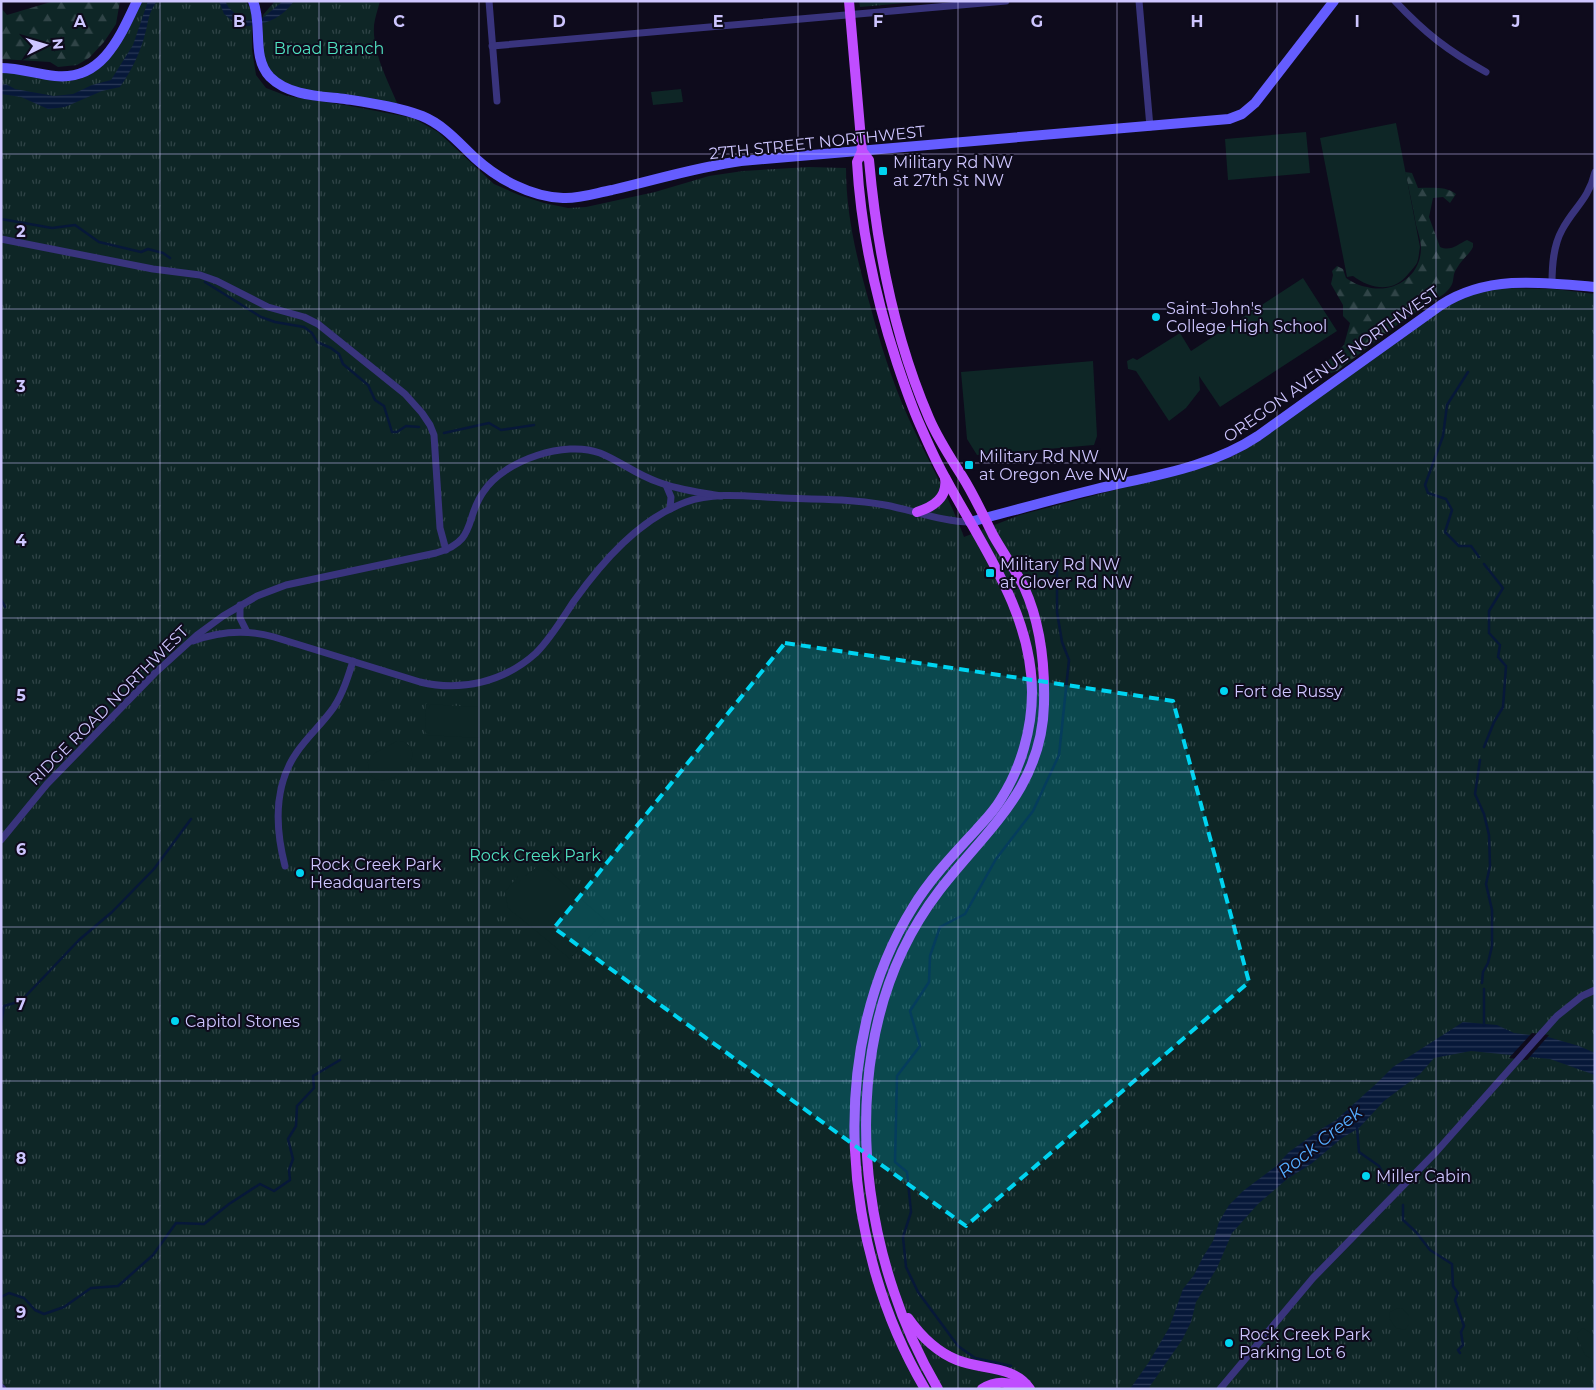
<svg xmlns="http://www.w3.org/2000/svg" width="1596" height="1390" font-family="Montserrat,sans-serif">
  <defs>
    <pattern id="forest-firs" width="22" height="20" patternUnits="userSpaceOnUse" patternTransform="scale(1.25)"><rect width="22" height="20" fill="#0e2626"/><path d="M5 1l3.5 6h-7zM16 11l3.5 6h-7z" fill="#304447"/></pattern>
    <pattern id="park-tufts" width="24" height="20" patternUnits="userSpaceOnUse" patternTransform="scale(1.25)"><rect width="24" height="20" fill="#0e2626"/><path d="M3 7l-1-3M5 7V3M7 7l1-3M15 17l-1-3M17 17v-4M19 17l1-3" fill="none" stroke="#304447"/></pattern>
    <pattern id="water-rules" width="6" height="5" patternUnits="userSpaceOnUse" patternTransform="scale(1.25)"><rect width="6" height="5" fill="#071839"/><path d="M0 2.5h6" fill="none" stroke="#2a3857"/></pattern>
  </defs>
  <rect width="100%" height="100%" fill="#0e0b1c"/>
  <g fill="url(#forest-firs)">
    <polygon points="54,1 120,1 116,24 104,42 89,58 77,65 58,67 50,62 1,59 1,8 7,15"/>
    <path d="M1405,172L1412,173L1418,188C1431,188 1446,186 1456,194L1450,203L1443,197L1433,198L1429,217L1440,247C1451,252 1458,244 1467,240L1473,243V247C1469,255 1461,260 1457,268C1450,278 1458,282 1444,294L1401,322L1337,371L1328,374L1325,370L1324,365L1344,345L1350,323L1343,316V305L1331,284L1333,275L1332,271L1337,266L1343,269L1346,278C1352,282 1359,286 1367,287C1393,294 1421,277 1421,248C1421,241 1418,232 1416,225C1413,207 1409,189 1405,172Z"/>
  </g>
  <g fill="url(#park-tufts)">
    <path d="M141,1H246L252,12V50L256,75L266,88L287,96L345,105L413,118L438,132L494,184L519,195L544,203L568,208L586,207L655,192L709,176L743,171L809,167L846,168C846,215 857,260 870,305C880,343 892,381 908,417C926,457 949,496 964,537L1020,515L1202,467L1229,458L1244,450L1452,302L1481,291L1505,288L1554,289L1595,294V1389H1V73L8,71L64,81L81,79L105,62Z"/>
    <path d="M275,1H380C378,9 375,17 374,25C372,52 388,81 398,105L293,88L275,78L262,55L263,15Z"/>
    <polygon points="859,1 927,1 860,7"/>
  </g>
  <g fill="#0e2626">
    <polygon points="681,89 683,102 653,105 651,92"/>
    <path d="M1396,123L1420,247C1419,252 1419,258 1417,263C1415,266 1412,270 1409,273C1394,293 1372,290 1353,276L1347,277L1320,138Z"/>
    <polygon points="1306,132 1310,173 1228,180 1225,139"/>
    <polygon points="1303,278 1337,331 1220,407 1199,376 1200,390 1186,408 1169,421 1136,371 1128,369 1127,361 1133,358 1137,360 1180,333 1191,351"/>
    <polygon points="1093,361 1097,436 1094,445 977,455 967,439 961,372"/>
    <polygon points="426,704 478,707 480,711 479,738 427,735 425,731"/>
    <path d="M397,741C402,741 407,742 410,747C425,768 366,802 368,761L375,753Z"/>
    <polygon points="541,864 605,920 570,959 508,908 505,892 518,876 525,876"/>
    <polygon points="1398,1308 1403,1309 1409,1316 1409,1324 1405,1330 1396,1328 1389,1318 1390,1312"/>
    <polygon points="1583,1328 1595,1336 1595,1361 1585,1355 1577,1337 1577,1333"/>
  </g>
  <g fill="url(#water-rules)">
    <path d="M148,1H157C147,15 149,22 144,38C139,55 131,71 120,87L102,91L65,107L48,109L21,97L1,94V85L6,84L15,89L54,96L73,94L92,85L111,80L133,45Z"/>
    <path d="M219,1H225L229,8L244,21L264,17L283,1H294C280,21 262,25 240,27L224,14Z"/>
    <polygon points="1463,1022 1497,1025 1514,1033 1548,1037 1579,1046 1595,1053 1595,1075 1550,1059 1471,1051 1434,1058 1420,1074 1384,1101 1359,1128 1342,1138 1311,1164 1287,1179 1258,1204 1232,1233 1217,1268 1196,1302 1191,1322 1182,1340 1148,1389 1130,1389 1149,1362 1169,1328 1183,1289 1194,1275 1203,1257 1213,1241 1219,1222 1229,1205 1243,1191 1275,1167 1289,1152 1318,1131 1336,1120 1378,1082 1393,1067"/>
  </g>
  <polygon fill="#0e0b1c" points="1532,1033 1549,1035 1527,1060 1509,1058"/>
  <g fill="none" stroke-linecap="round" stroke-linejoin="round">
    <g stroke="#071839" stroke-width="2.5">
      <polyline points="1,219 52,228 75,225 99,242 141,252 148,249 163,253 170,258"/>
      <polyline points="205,282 261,317 275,322 304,327 312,333 317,342 331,348 339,354 343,364 368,385 375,400 384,406 392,432 397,432 406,426 419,427"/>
      <polyline points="1468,372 1447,405 1443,436 1425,485 1428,493 1446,499 1452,510 1445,532 1459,546 1471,546 1479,557"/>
      <polyline points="444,433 489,423 501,430 534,425"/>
      <polyline points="1484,564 1503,588 1489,611 1489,633 1500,645 1498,657 1506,666 1503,707 1494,722 1484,747"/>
      <polyline points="1,599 5,607"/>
      <polyline points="1480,760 1475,794 1484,814 1489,835 1490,866 1486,884 1492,910 1492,946 1488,963 1483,972 1482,983"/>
      <polyline points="1484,989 1484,1025"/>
      <polyline points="1,1025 4,1006 21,1001 79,940 112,912 154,869 191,819"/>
      <polyline points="1357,1127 1359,1152 1379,1166 1389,1185"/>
      <polyline points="1403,1205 1403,1220 1416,1232 1430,1250 1452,1264 1453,1286 1458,1293 1455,1300 1464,1326 1461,1332 1463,1345 1458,1350 1460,1353"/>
      <polyline points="1,1297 9,1293 24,1298 35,1310 44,1314 64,1307 91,1288 118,1286 153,1255 176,1223 204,1224 229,1204 260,1184 274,1191 290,1180 289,1170 293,1159 288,1139 296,1126 297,1106 314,1088 313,1076 340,1060"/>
      <polyline points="1011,1366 975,1358 958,1346 918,1292 906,1267 903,1237 911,1212 907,1172 895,1162 897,1076 920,1046 910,1011 929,982 930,956 940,927 965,914 996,859 1033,811 1059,755 1069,660 1062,642 1057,612 1057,561"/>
    </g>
    <g stroke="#39347d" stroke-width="7">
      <polyline points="489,1 497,101"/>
      <polyline points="1139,1 1150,127"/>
      <path d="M1395,1C1425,33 1448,51 1486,72"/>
      <polyline points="492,46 1006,1"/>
      <polyline points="1,239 153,269 200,275 217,281 268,307 304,317 318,324 405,394 422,413 430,425 434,435 440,528 446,550"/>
      <path d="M1552,284C1552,266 1553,246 1562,230C1574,207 1588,201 1595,172"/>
      <polyline points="666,485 671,497 670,509"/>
      <polyline points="240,605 240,618 247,632"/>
      <path d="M193,641C220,631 246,629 274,637L420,682C461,692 504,682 536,653C551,638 562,619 574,601C602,562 639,519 686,502C716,491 752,497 783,498C817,499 852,499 885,505C912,510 944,522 970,522"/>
      <path d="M1,840L47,784L155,673L197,635L223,616L257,596L286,585L436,553C478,541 464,518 484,491C505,460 565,440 600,453C620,461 637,475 658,482C678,490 699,492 721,496"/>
      <path d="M285,866C275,827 273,786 297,752C308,736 323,723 334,707C343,693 348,677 353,661"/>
      <polyline points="1,1387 3,1389"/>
      <polyline points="1220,1389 1313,1278 1436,1152 1557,1016 1582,996 1595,990"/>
    </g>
    <g stroke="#655dff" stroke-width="10">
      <path d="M253,1C263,25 251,57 270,77C289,96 320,96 345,99C370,103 398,107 422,116C444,125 459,143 475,158C498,179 531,197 563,198C579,199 596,193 612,190C655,180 697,167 741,161L1229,119L1242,114L1255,103L1334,1"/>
      <path d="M1,68C19,68 37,74 55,76C102,81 120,37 137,1"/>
      <path d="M970,522C1012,511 1054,499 1096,489C1151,476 1210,468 1258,436L1441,305C1487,275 1542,282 1595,287"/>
    </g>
    <g stroke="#c04dff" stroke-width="10">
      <path d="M849,1L862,151L869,160C877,249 894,337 929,418C938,439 950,457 962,476C974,495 983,515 993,535C1003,553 1015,569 1024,587C1040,622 1045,665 1044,704C1042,789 986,830 939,891C853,1003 850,1163 894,1292C905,1326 920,1358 938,1389"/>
      <path d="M862,151L857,162C861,232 875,296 897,363C904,384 911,405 920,425C928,443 936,462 946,479C982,546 1032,613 1032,692C1032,729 1021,768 1001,799C994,811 985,820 976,830C954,854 930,879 913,907C825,1048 842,1249 925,1389"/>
      <path d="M917,512C933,507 948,498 945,478"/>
      <path d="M908,1318C920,1335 937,1352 957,1360C981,1370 1014,1365 1030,1389"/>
      <path d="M982,1389C996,1380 1009,1381 1023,1389"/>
    </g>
  </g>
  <path fill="#00d4f1" fill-opacity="0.2" stroke="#00d4f1" stroke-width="4" stroke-dasharray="10 6" stroke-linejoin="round" d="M785,643L1173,701L1249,982L966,1226L554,928Z"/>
  <path fill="none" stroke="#cec6ff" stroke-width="1" stroke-opacity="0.55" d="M160,1V1389M319,1V1389M479,1V1389M638,1V1389M798,1V1389M958,1V1389M1117,1V1389M1277,1V1389M1436,1V1389M1,154H1595M1,309H1595M1,463H1595M1,618H1595M1,772H1595M1,927H1595M1,1081H1595M1,1236H1595"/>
  <g fill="#00d4f1" stroke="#0e0b1c" stroke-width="2">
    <rect x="878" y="166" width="10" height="10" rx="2.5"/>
    <circle cx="1156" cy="317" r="5"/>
    <rect x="964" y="460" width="10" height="10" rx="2.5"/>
    <rect x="985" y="568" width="10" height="10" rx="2.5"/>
    <circle cx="1224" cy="691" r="5"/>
    <circle cx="300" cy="873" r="5"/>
    <circle cx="175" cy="1021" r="5"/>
    <circle cx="1366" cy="1176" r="5"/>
    <circle cx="1229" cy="1343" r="5"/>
  </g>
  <g text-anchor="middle" stroke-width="4" stroke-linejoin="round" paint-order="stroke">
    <g font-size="16" fill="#50e1c0" stroke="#0e0b1c">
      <text x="329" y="54">Broad Branch</text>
      <text x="535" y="861">Rock Creek Park</text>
    </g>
    <g font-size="16" fill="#cec6ff" stroke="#0e0b1c">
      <text transform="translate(817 142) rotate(-6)" y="6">27TH STREET NORTHWEST</text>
      <text transform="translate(1331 364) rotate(-35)" y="6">OREGON AVENUE NORTHWEST</text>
      <text transform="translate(108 705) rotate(-45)" y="6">RIDGE ROAD NORTHWEST</text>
    </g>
    <g font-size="16" fill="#cec6ff" stroke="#0e0b1c" text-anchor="start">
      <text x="893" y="168">Military Rd NW<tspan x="893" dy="18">at 27th St NW</tspan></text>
      <text x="1166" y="314">Saint John's<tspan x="1166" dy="18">College High School</tspan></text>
      <text x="979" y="462">Military Rd NW<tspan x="979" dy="18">at Oregon Ave NW</tspan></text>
      <text x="1000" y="570">Military Rd NW<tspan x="1000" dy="18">at Glover Rd NW</tspan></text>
      <text x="1234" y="697">Fort de Russy</text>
      <text x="310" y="870">Rock Creek Park<tspan x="310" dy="18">Headquarters</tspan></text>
      <text x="185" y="1027">Capitol Stones</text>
      <text x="1376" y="1182">Miller Cabin</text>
      <text x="1239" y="1340">Rock Creek Park<tspan x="1239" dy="18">Parking Lot 6</tspan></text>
    </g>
    <g font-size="18" font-style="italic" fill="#54acff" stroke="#0e0b1c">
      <text transform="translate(1320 1142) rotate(-39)" y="6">Rock Creek</text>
    </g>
  </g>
  <g font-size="16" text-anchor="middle" font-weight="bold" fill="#cec6ff" stroke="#0e0b1c" stroke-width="4" stroke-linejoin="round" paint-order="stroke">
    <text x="80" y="27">A</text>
    <text x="239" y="27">B</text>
    <text x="399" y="27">C</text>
    <text x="559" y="27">D</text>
    <text x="718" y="27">E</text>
    <text x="878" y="27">F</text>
    <text x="1037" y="27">G</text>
    <text x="1197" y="27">H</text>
    <text x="1357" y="27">I</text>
    <text x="1516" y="27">J</text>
    <text x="21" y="237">2</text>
    <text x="21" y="392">3</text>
    <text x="21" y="546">4</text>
    <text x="21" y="701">5</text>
    <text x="21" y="855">6</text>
    <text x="21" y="1010">7</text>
    <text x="21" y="1164">8</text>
    <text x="21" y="1318">9</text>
  </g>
  <rect width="1596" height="1390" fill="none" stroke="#cec6ff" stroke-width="5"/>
  <g transform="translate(45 45) rotate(85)" stroke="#0e0b1c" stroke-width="4" paint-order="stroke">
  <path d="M0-4L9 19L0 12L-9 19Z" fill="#cec6ff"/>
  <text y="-8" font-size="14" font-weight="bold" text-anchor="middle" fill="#cec6ff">N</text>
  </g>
</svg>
